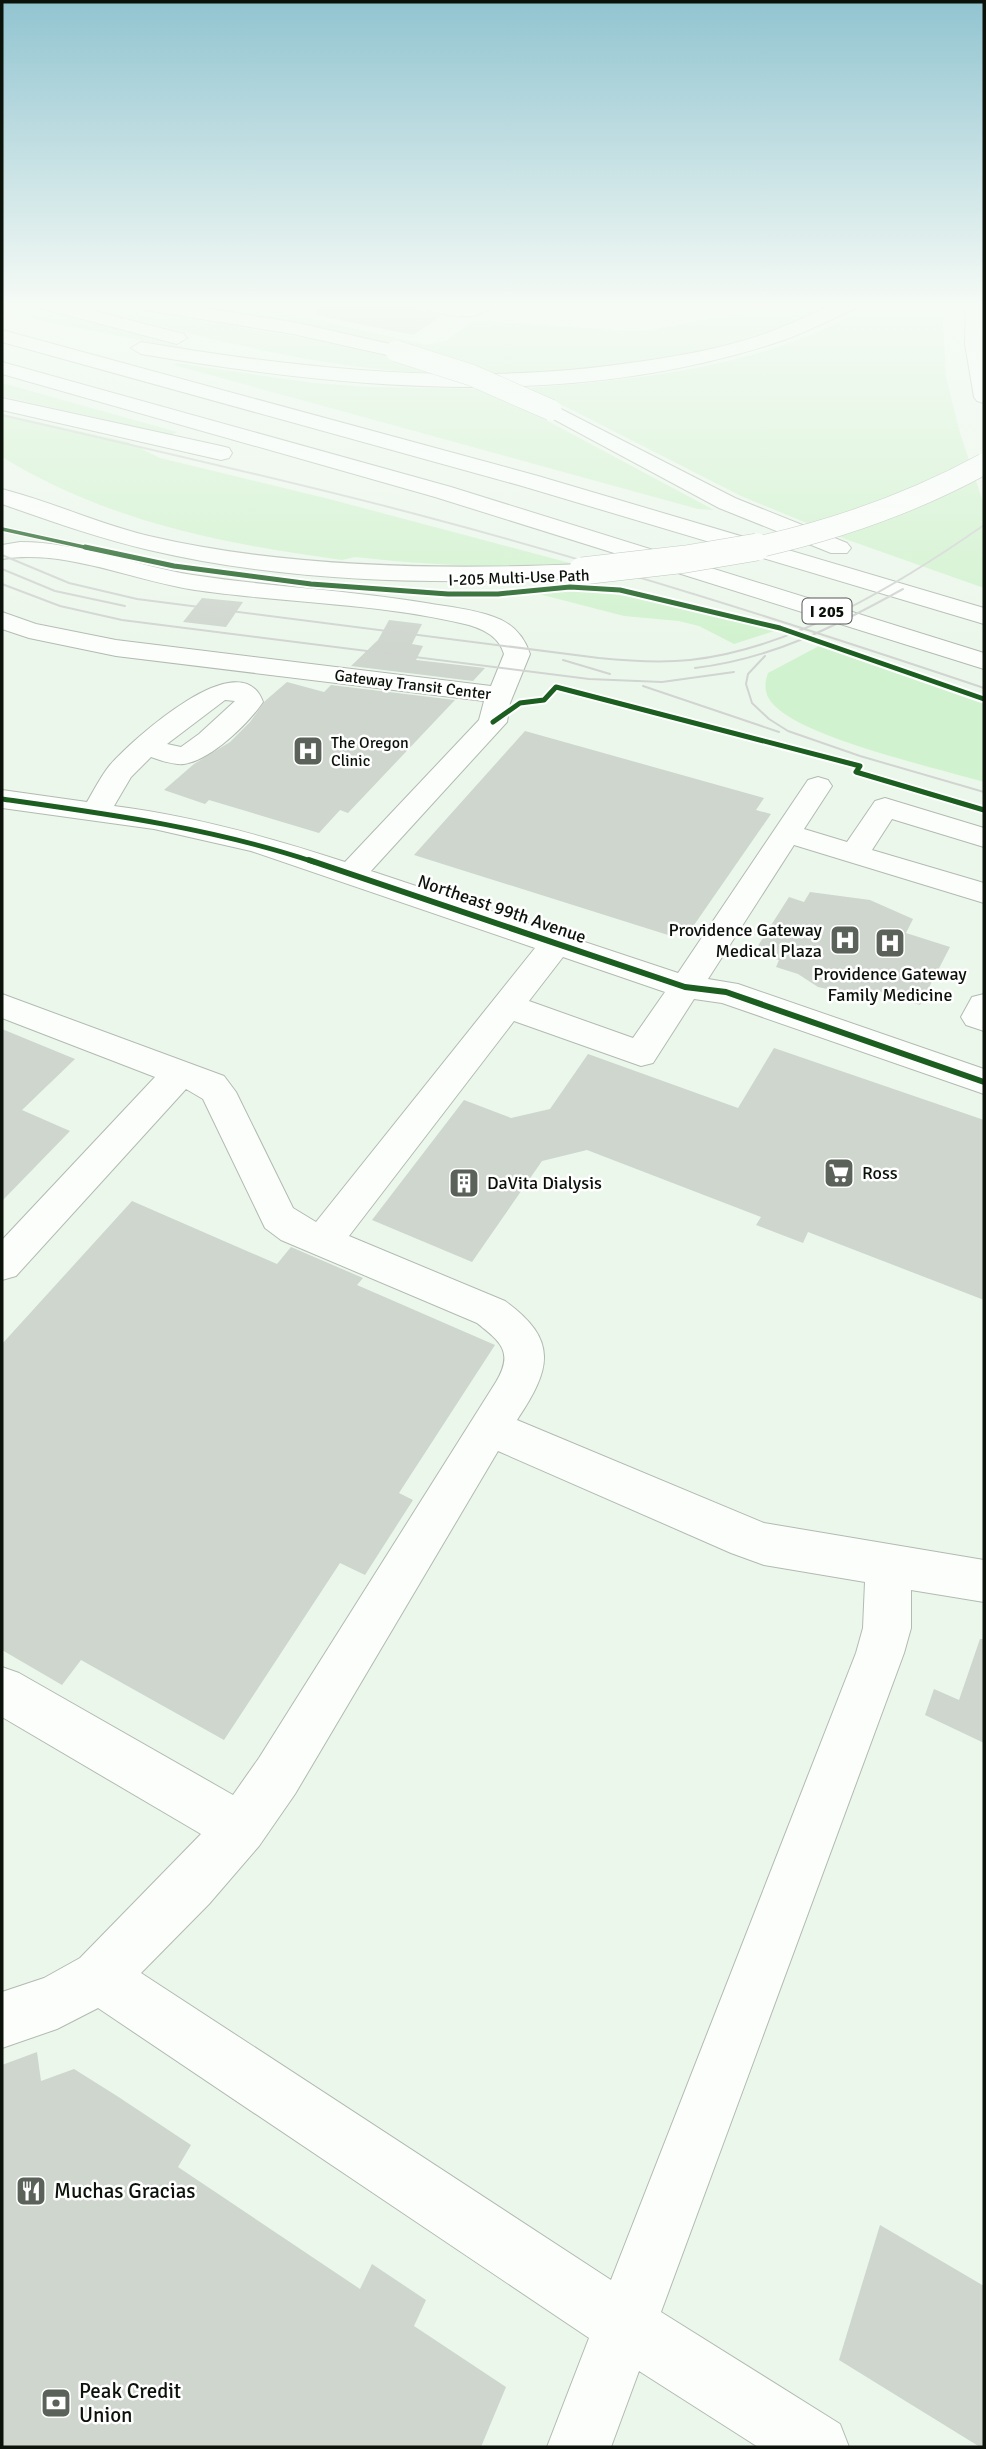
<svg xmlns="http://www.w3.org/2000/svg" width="986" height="2449" font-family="Signika,sans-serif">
  <rect width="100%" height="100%" fill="#ecf7eb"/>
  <g fill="#d1f2ce">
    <polygon points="2,304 22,304 201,352 2,313"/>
    <path d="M80,304H100L315,340L375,352L441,373C318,370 198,336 80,304Z"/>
    <polygon points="197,304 247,304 426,345 446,341 474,320 631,331 651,330 786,304 836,304 778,329 701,351 587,369 491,376 373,340"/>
    <path d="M871,304H946L943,323L946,377L960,433L984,505V588L848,540L741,496L529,388C641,380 775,365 871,304Z"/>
    <polygon points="176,363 313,383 369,387 480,389 529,411 714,510 698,509 174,365"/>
    <polygon points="2,383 177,432 171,435 2,396"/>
    <path d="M2,414L128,442L160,458L329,499L570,563L567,566C496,568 426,565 355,557L342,560C222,544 107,521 2,457Z"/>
    <polygon points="568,590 639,597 777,630 734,644 699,626 679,621 624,616 539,594"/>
    <path d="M819,646L984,704V782C936,768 809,739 776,707C765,697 763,687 768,673Z"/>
  </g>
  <g fill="#ced6cd">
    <polygon points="317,304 415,304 420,310 441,316 413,335 316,315"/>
    <polygon points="202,598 243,602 226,627 183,622"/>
    <polygon points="389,620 422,624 412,644 423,646 416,660 485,668 473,681 351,666 378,640"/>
    <polygon points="287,682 324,692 331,685 455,700 348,813 340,810 319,833 209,800 205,804 164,790 194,764 230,742 250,722 265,701"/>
    <polygon points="525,731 764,798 756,810 771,814 692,928 676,925 668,935 414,855"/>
    <polygon points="810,892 870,900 913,919 906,933 950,947 920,1005 875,990 869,998 818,987 798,974 776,967 779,960 754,952 789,897 804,902"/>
    <polygon points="2,1029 75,1059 22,1110 70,1131 2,1201"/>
    <polygon points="774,1048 984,1120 984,1300 808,1232 803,1243 756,1225 761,1217 587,1150 542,1161 472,1262 372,1220 464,1100 511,1118 550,1109 588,1054 738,1108"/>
    <polygon points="132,1201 277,1264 291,1247 363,1278 357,1285 495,1345 399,1493 413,1500 365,1575 340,1563 224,1740 81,1660 62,1685 2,1650 2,1344"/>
    <polygon points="980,1639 984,1639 984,1743 925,1715 934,1689 959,1700"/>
    <polygon points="37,2052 41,2081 74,2069 117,2096 191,2145 178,2167 360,2289 372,2264 426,2300 414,2326 506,2387 481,2447 2,2447 2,2065"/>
    <polygon points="880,2225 984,2286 984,2447 980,2447 839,2360"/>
  </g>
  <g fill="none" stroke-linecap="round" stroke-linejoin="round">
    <g stroke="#b2bab1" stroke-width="2">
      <g id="minor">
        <path d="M417,304H494C489,310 478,316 470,316C458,317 424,313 417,304Z"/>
        <path d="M20,542C80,542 135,566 193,575C271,587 349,590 426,603C449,607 473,609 494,617C512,623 524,636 530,654L510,703L507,722L371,871L678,973L808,780L818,777L828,780L832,786L804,829L847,842L875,801L885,798L984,828V847L892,819L872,850L984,883V903L794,845L708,979L738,984L984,1069V1094L722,1003L694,999L653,1063L641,1066L514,1021L349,1236L505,1301C559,1340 551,1369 517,1420L764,1523L984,1560V1602L911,1590V1628L904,1653L661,2312L840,2424L849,2447H758L639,2371L611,2447H547L589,2338L98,2008L57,2029L2,2048V1992L44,1978L80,1958L201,1834L2,1717V1667L19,1673L233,1795L259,1758L496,1382C514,1352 501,1342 477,1323L281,1240L265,1228L203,1099L186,1089L16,1276L2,1280V1240L155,1077L2,1018V994L224,1076L236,1092L293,1208L316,1222L535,948L251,851L154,829L2,808V790L87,802C94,790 101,776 110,765C131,741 241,640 263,702C248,724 211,760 184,764C174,765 162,761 151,757L131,777L114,806C193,816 269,837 345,862L479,720L484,701L116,656L29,638L2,629V612L36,624L116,640L491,686L504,654C499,637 485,630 469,625C380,603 285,603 195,590C130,580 67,549 2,559V545ZM225,700L235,701L199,734L181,747L167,744ZM563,957L665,992L633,1038L529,1001ZM498,1451L731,1553L764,1565L865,1582L863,1628L856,1653L611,2280L141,1973L209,1904L259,1846L295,1794Z"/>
        <polygon points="984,994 984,1031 966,1025 961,1017 972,997"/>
      </g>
    </g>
    <g stroke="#b2bab1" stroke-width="2">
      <g id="highway">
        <polygon points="38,304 67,304 184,334 187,338 177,344 40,308"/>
        <polygon points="137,304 178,304 293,322 403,347 406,351 396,357 293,334 146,310"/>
        <path d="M835,304H859L857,308C831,319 805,333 778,342C574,410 350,390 141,354L131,348L141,342C305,370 472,387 637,362C681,356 725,348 767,333C790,325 812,313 835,304Z"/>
        <polygon points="966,304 984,304 984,403 977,401 974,397 965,344"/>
        <polygon points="2,330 538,476 984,608 984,624 522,486 2,342"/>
        <polygon points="2,362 451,487 984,653 984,669 435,497 2,374"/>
        <polygon points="2,398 221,446 229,448 232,453 229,458 221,460 2,410"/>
        <polygon points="551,404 735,498 847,543 851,548 847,553 831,553 719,508 544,414 541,410 544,406"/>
        <path d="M2,489C52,502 99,524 149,536C285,568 443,570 582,564L591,566L594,571L591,576L582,578C439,585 289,583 149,550C98,538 50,521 2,504Z"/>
      </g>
    </g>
    <use href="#minor" fill="#fcfefc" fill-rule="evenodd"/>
    <use href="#highway" fill="#fcfefc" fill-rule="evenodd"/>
    <g stroke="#d1d4d1" stroke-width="2">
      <path d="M2,415C143,448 284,479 423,516C612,566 799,626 984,688"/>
      <path d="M2,555L69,583L137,599L599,658C629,661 660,663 690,660C793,649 901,583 984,525"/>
      <polyline points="2,569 55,591 125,606"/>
      <polyline points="2,584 60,606 122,620 589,679 662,682 734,672"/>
      <polyline points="765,656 748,674 746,684 752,703 769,719 788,731 860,756 984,792"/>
      <polyline points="563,660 610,674"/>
      <path d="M695,668C772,659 836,626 903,589"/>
      <polyline points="643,686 779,732"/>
    </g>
    <g stroke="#b2bab1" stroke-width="22" stroke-linecap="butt">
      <g id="highway-bridge-far1">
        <polyline points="396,351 471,375 551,410"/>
        <path d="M749,549C833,531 909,505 984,464"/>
      </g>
    </g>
    <g stroke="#b2bab1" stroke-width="28" stroke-linecap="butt">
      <polyline id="highway-bridge" points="582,571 686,559 757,547"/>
    </g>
    <use href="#highway-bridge-far1" stroke="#fcfefc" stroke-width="21"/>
    <use href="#highway-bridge" stroke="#fcfefc" stroke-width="27"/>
    <g stroke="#fff" stroke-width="6">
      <polyline id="cycleway-far2" points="2,529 93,549"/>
    </g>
    <g stroke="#fff" stroke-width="9">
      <g id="cycleway-far1">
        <polyline points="85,547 174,566 311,584 448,594 498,594 570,587 620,590 780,628 984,699"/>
        <polyline points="493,722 520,703 544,700 556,687 860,766 856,772 984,810"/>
        <path d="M2,799C108,814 212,828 314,862"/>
      </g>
    </g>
    <g stroke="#fff" stroke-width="10">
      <polyline id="cycleway" points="309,860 685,987 726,992 984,1082"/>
    </g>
    <use href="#cycleway-far2" stroke="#1b5e20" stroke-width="3.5"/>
    <use href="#cycleway-far1" stroke="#1b5e20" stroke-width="5"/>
    <use href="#cycleway" stroke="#1b5e20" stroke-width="6"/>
  </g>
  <linearGradient id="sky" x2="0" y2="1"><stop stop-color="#91c4d0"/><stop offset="0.47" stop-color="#f6fbf6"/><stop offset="1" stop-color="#f6fbf6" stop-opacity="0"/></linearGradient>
  <rect width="986" height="647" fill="url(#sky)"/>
  <defs>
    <g id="hospital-square" transform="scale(1.575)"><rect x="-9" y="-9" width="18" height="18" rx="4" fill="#5a6259" stroke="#fff"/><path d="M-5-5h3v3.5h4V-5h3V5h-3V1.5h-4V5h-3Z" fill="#fff"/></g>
    <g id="supermarket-square" transform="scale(1.575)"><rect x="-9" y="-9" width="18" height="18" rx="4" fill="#5a6259" stroke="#fff"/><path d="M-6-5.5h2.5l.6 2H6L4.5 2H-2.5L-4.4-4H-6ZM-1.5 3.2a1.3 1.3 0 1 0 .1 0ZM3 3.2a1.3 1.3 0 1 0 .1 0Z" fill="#fff"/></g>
    <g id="building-square" transform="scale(1.575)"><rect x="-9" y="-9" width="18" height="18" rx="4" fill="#5a6259" stroke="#fff"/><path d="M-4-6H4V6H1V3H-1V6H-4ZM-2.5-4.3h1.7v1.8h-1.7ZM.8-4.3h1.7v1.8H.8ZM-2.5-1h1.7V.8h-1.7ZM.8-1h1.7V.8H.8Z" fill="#fff"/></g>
    <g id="restaurant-square" transform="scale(1.575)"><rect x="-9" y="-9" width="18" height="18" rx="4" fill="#5a6259" stroke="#fff"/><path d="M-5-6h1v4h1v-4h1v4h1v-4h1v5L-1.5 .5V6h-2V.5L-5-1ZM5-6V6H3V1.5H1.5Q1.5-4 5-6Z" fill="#fff"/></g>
    <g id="bank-square" transform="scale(1.575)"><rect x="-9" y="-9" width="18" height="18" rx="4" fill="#5a6259" stroke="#fff"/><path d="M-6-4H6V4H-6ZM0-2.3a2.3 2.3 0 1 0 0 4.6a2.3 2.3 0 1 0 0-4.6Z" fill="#fff"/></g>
  </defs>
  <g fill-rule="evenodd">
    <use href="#hospital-square" x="308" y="751"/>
    <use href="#hospital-square" x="845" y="940"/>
    <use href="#hospital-square" x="890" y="943"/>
    <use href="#supermarket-square" x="839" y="1173"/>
    <use href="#building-square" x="464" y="1183"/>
    <use href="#restaurant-square" x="31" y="2191"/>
    <use href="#bank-square" x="56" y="2403"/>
  </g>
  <g text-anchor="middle" stroke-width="5" stroke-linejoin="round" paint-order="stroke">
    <g font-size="16" fill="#0b120a" stroke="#fff">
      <text transform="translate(519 577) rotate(-2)" y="6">I-205 Multi-Use Path</text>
      <text transform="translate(413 684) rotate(7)" y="6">Gateway Transit Center</text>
    </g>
    <rect fill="#fff" stroke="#545954" stroke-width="2" x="802.5" y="598.5" width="49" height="25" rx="5"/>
    <g font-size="16" font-weight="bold" fill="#0b120a">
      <text x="827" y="617">I 205</text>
    </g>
    <g font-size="16" fill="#0b120a" stroke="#fff" text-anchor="start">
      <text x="331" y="748">The Oregon<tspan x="331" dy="18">Clinic</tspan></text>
    </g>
    <g font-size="18" fill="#0b120a" stroke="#fff">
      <text transform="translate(502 909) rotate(19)" y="6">Northeast 99th Avenue</text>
    </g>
    <g font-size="18" fill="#0b120a" stroke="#fff" text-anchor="start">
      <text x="822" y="936" text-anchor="end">Providence Gateway<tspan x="822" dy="21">Medical Plaza</tspan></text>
      <text x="890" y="980" text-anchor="middle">Providence Gateway<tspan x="890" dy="21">Family Medicine</tspan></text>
      <text x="862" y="1179">Ross</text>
      <text x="487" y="1189">DaVita Dialysis</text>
    </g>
    <g font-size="21" fill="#0b120a" stroke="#fff" text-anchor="start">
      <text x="54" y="2198">Muchas Gracias</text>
      <text x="79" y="2398">Peak Credit<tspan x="79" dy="24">Union</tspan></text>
    </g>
  </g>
  <rect width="986" height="2449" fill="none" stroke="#0b120a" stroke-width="7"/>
</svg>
